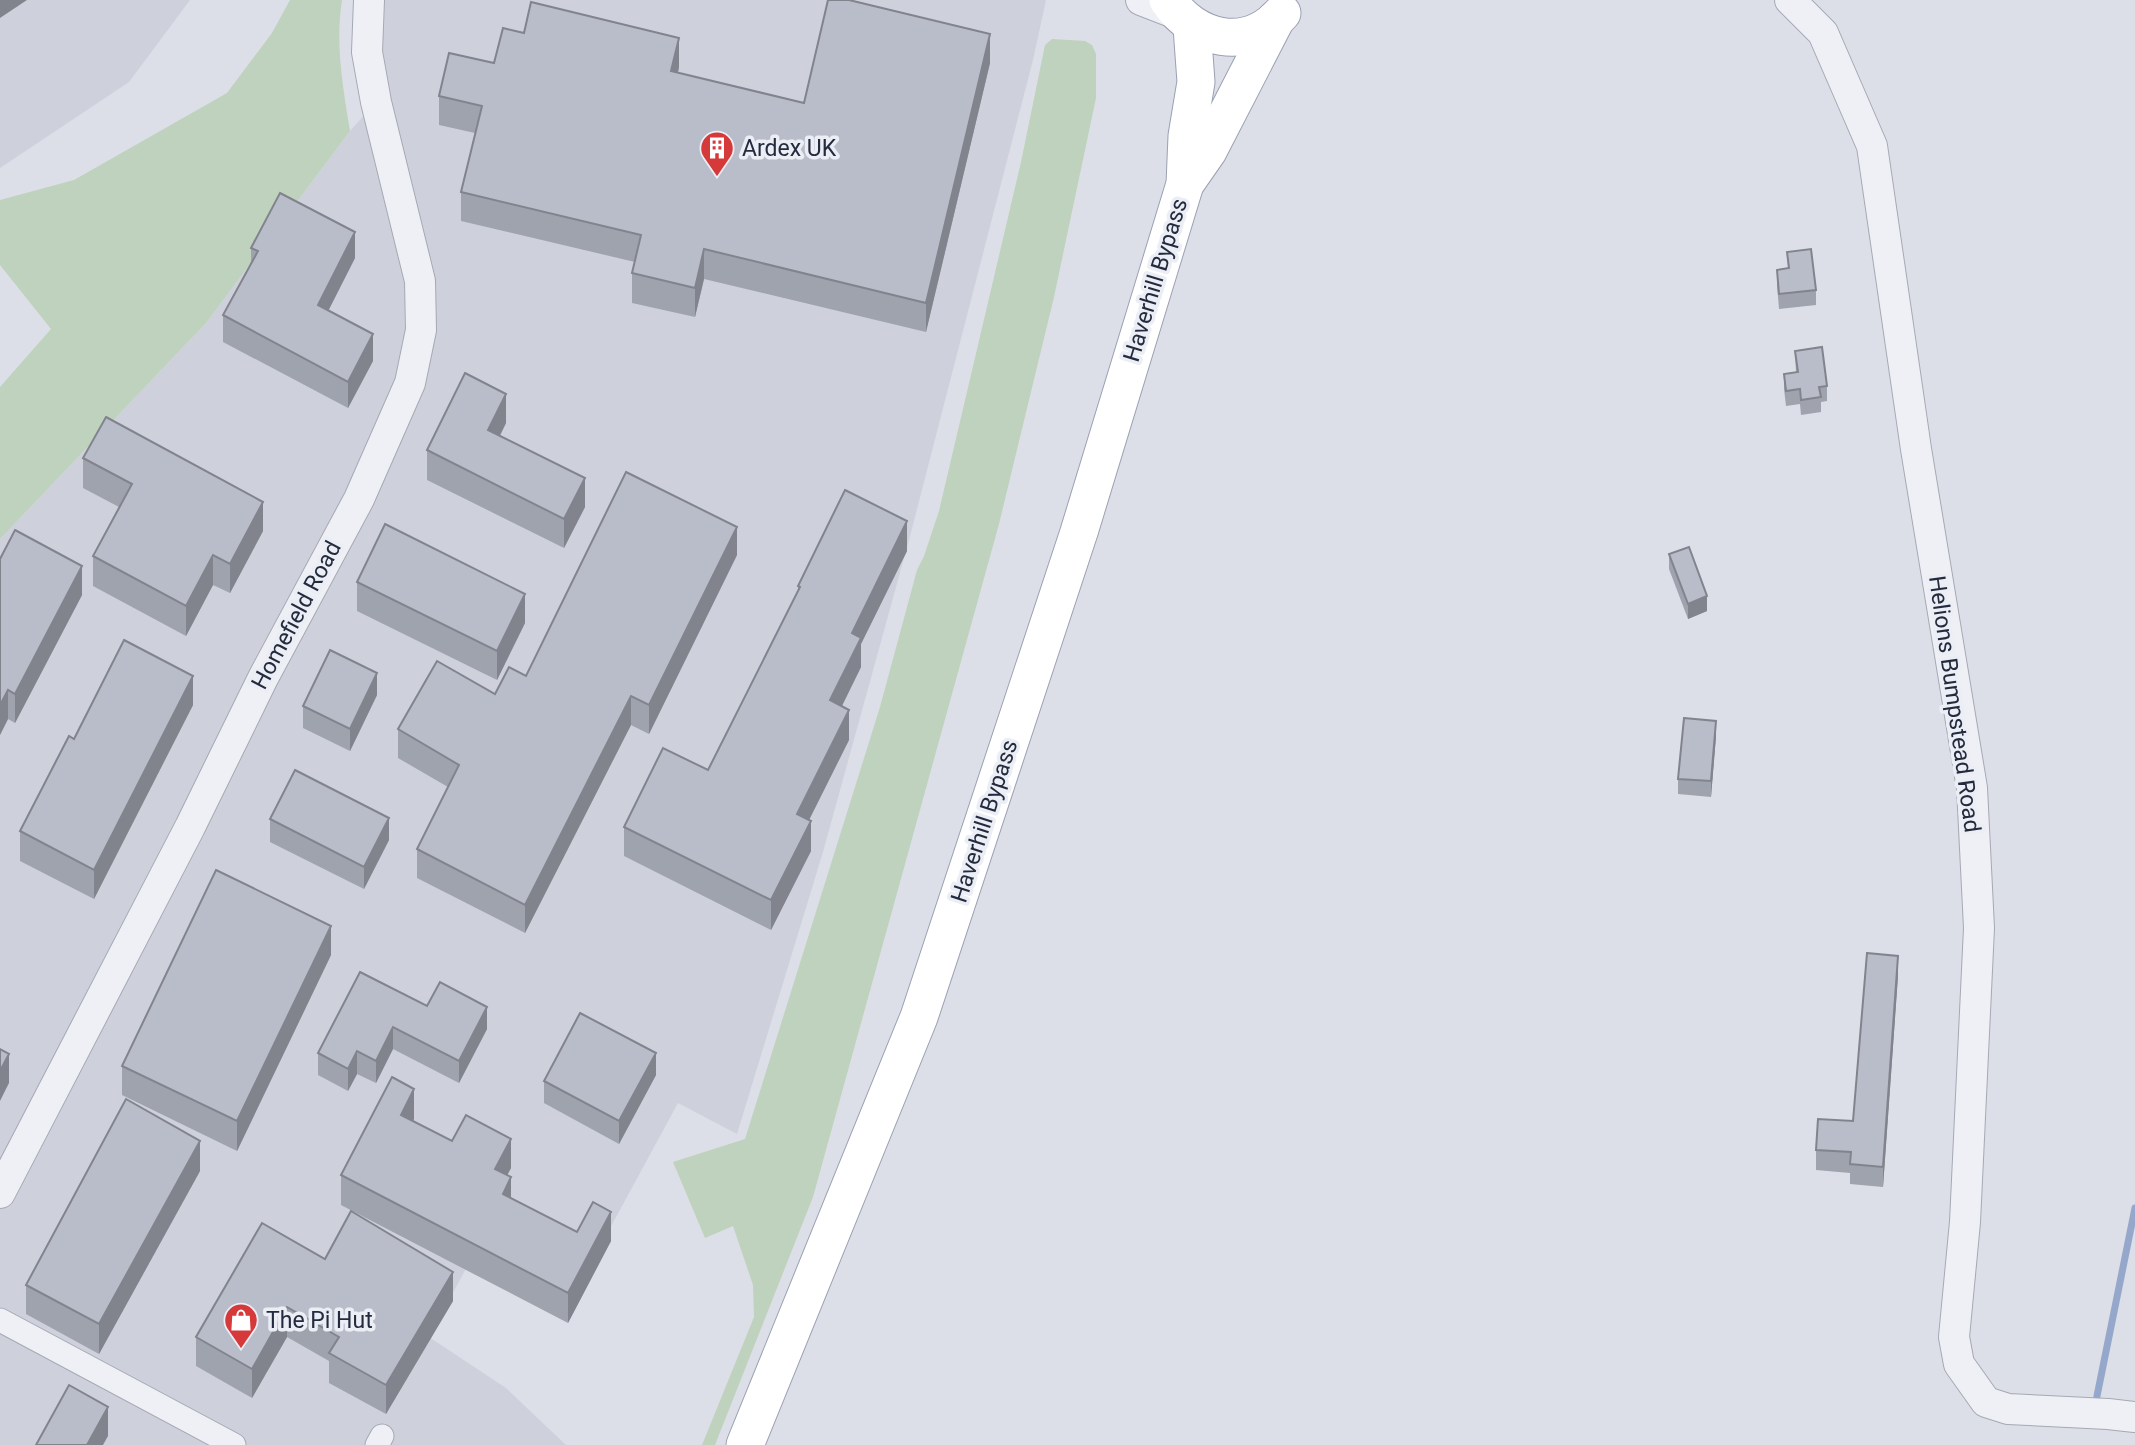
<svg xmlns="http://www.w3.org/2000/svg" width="2135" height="1445" font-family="Roboto,sans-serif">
  <rect width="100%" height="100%" fill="#dcdfe7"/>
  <g fill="#ced1dc">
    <polygon points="0,0 190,0 129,82 0,168"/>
    <polygon points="369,0 1046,0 1033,60 909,540 823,852 737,1134 678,1103 565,1311 469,1263 429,1337 506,1388 566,1445 0,1445 0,539 206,323 350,131 376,102"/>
  </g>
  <g fill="#bfd2bd">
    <path d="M290,0H342C335,44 343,88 350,131L206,323L0,539V387L51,329L0,265V200L74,180L227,93L272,33Z"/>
    <polygon points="1052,39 1085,41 1092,45 1096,54 1096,98 1054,297 999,524 813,1197 715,1445 702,1445 754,1317 753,1285 733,1226 705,1238 673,1162 745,1139 880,707 917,570 924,556 939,511 1021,162 1045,45"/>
  </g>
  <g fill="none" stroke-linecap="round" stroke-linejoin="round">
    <polyline stroke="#95a7ca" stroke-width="7" points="2097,1396 2135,1208"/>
    <g stroke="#a5a9b4" stroke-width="25">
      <g id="minor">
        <polyline points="0,1320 234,1445"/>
        <polyline points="377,1445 382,1436"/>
      </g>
    </g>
    <g stroke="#a5a9b4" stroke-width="32">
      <g id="tertiary">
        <polyline points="1141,0 1177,14"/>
        <polyline points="1790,0 1823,33 1872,146 1916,449 1972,788 1979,928 1965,1222 1954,1337 1959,1364 1986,1402 2008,1409 2108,1414 2135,1417"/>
        <polyline points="0,1193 190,827 263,678 359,499 410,383 421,330 420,281 376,102 367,52 369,0"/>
      </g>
    </g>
    <g stroke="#9ba1b3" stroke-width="39">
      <g id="primary">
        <path d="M1168,0C1195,40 1247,53 1282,13"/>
        <polyline points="1185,184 1208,151 1276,19"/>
        <polyline points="745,1445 919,1017 1079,532 1185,184 1187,136 1196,82 1192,27"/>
      </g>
    </g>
    <use href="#minor" stroke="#eff0f5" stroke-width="23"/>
    <use href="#tertiary" stroke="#eff0f5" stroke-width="30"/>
    <use href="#primary" stroke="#fff" stroke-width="37"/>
  </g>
  <g fill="#9fa3ae">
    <polygon points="494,63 679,67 678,73 804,103 990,63 926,332 704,279 695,317 632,303 632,273 635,262 461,221 461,192 475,133 439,125 439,96"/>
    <polygon points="251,248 355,258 328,311 373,361 348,408 223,342 223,315 251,263"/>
    <polygon points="1787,252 1816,290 1816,305 1779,309 1777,285 1777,270 1788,269"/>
    <polygon points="1795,351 1827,386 1827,401 1821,402 1821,412 1801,415 1800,404 1786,406 1784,389 1784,374 1796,372"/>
    <polygon points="506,423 500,436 585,507 564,548 427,480 427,450"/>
    <polygon points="83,458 263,531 230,593 213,585 186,636 93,586 93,556 119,507 83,488"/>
    <polygon points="907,551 861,644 861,667 842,706 849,740 809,820 811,851 771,930 624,856 624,827 708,770 798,591 798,586"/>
    <polygon points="1669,554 1707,611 1688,619 1669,569"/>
    <polygon points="737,555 649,734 631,725 525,933 417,878 417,849 448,787 398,758 398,729 495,694"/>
    <polygon points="0,559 82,595 15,723 8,719 0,735"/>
    <polygon points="357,582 525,623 497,680 357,611"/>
    <polygon points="377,695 350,751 303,728 303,706"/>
    <polygon points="193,705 94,899 20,861 20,831 74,739"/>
    <polygon points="1716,736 1711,797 1678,794 1678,779"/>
    <polygon points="270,819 389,840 364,889 270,842"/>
    <polygon points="331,955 237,1151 122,1095 122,1066"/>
    <polygon points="1898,976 1883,1187 1850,1184 1850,1173 1816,1170 1816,1150 1853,1121"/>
    <polygon points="427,1006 487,1029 459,1083 393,1049 376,1083 357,1074 348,1091 318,1075 318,1053"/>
    <polygon points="656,1075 619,1144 544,1103 544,1081"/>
    <polygon points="414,1119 413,1121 452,1141 511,1168 507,1175 511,1198 577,1232 611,1241 568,1323 341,1205 341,1175"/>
    <polygon points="200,1171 99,1354 26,1314 26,1285"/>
    <polygon points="325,1259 453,1301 386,1414 329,1383 329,1361 287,1337 252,1398 196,1366 196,1337"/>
  </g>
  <g fill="#82848d">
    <polygon points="0,0 27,0 0,18"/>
    <polygon points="990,34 990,63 926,332 926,303"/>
    <polygon points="679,38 679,67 671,101 671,71"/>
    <polygon points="355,232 355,258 318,331 318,305"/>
    <polygon points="704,249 704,279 695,317 695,288"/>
    <polygon points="373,334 373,361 348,408 348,382"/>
    <polygon points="506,394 506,423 488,459 488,430"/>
    <polygon points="585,478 585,507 564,548 564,519"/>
    <polygon points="263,502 263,531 230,593 230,564"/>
    <polygon points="907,521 907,551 861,644 861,667 830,730 830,700 852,633"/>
    <polygon points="737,527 737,555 649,734 649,705"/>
    <polygon points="213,555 213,585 186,636 186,606"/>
    <polygon points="82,566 82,595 15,723 15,694"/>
    <polygon points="525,594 525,623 497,680 497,651"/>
    <polygon points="1707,596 1707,611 1688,619 1688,604"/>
    <polygon points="377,673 377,695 350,751 350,729"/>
    <polygon points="193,676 193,705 94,899 94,870"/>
    <polygon points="8,690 8,719 0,735 0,705"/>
    <polygon points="631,696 631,725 525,933 525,905"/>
    <polygon points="849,710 849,740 797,844 797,814"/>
    <polygon points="1716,721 1716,736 1711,797 1711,781"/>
    <polygon points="389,818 389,840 364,889 364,867"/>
    <polygon points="811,821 811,851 771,930 771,900"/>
    <polygon points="331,926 331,955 237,1151 237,1121"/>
    <polygon points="1898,956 1898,976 1883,1187 1883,1167"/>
    <polygon points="487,1007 487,1029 459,1083 459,1061"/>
    <polygon points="393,1027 393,1049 376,1083 376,1061"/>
    <polygon points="357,1051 357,1074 348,1091 348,1069"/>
    <polygon points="656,1053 656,1075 619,1144 619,1121"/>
    <polygon points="9,1054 9,1083 0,1101 0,1071"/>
    <polygon points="414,1089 414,1119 401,1144 401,1115"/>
    <polygon points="511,1139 511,1168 495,1198 495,1169"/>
    <polygon points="200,1141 200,1171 99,1354 99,1324"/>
    <polygon points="511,1177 511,1207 503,1194"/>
    <polygon points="611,1212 611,1241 568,1323 568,1293"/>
    <polygon points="453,1272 453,1301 386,1414 386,1385"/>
    <polygon points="287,1307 287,1337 252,1398 252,1369"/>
    <polygon points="108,1407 108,1436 103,1445 87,1445"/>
  </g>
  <g fill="#b9bdca" stroke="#82848d" stroke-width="2">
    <polygon points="828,0 849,0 990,34 926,303 704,249 695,288 632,273 641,235 461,192 482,106 439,96 449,53 494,63 503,28 524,33 531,2 679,38 671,71 804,103"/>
    <polygon points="280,193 355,232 318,305 373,334 348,382 223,315 258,251 251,248"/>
    <polygon points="1811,249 1816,290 1779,294 1777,270 1789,268 1787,252"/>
    <polygon points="1822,347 1827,386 1819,387 1821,397 1801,400 1800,389 1786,391 1784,374 1798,372 1795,351"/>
    <polygon points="465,373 506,394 488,430 585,478 564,519 427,450"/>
    <polygon points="106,417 263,502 230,564 213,555 186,606 93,556 132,484 83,458"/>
    <polygon points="626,472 737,527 649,705 631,696 525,905 417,849 459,765 398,729 437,661 495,694 509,667 526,676"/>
    <polygon points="845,490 907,521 852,633 861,638 830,700 849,710 797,814 811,821 771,900 624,827 663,748 708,770 800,587 798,586"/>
    <polygon points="385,524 525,594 497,651 357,582"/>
    <polygon points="15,530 82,566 15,694 8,690 0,705 0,559"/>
    <polygon points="1689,547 1707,596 1688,604 1669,554"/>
    <polygon points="124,640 193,676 94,870 20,831 69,736 74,739"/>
    <polygon points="330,650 377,673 350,729 303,706"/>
    <polygon points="1684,718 1716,721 1711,781 1678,779"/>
    <polygon points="295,770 389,818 364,867 270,819"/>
    <polygon points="216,870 331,926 237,1121 122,1066"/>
    <polygon points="1867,953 1898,956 1883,1167 1850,1164 1851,1152 1816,1150 1818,1119 1853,1121"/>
    <polygon points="360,972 427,1006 440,982 487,1007 459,1061 393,1027 376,1061 357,1051 348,1069 318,1053"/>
    <polygon points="580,1013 656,1053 619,1121 544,1081"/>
    <polygon points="0,1049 9,1054 0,1071"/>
    <polygon points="392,1077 414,1089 401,1115 452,1141 466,1115 511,1139 495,1169 511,1177 503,1194 577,1232 593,1202 611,1212 568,1293 341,1175"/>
    <polygon points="126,1099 200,1141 99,1324 26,1285"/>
    <polygon points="351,1211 453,1272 386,1385 329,1353 339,1337 287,1307 252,1369 196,1337 262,1223 325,1259"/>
    <polygon points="69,1385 108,1407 87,1445 36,1445"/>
  </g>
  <defs>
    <g id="building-pin" transform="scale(1.75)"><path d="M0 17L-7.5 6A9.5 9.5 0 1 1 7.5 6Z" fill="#d5393a" stroke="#ebeef5"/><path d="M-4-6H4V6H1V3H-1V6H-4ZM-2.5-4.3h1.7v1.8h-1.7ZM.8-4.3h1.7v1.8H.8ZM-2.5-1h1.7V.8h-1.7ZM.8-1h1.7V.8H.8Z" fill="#fff"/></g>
    <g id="shop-pin" transform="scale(1.75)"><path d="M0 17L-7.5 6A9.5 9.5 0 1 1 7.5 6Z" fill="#d5393a" stroke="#ebeef5"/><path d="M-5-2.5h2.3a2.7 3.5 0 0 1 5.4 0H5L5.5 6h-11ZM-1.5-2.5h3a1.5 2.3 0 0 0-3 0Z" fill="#fff"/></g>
  </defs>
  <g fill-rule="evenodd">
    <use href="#building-pin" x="717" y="148"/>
    <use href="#shop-pin" x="241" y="1320"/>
  </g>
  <g text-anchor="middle" stroke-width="7" stroke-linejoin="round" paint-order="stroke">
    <g font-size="23" fill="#252b3e" stroke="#ebeef5" text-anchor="start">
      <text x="742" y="156">Ardex UK</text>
      <text x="266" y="1328">The Pi Hut</text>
    </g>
    <g font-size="23" fill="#252b3e" stroke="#ebeef5">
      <text transform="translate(1155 280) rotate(-73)" y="8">Haverhill Bypass</text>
      <text transform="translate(296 615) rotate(-62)" y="8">Homefield Road</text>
      <text transform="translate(1955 704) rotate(82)" y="8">Helions Bumpstead Road</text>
      <text transform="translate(984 821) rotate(-72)" y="8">Haverhill Bypass</text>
    </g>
  </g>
</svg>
